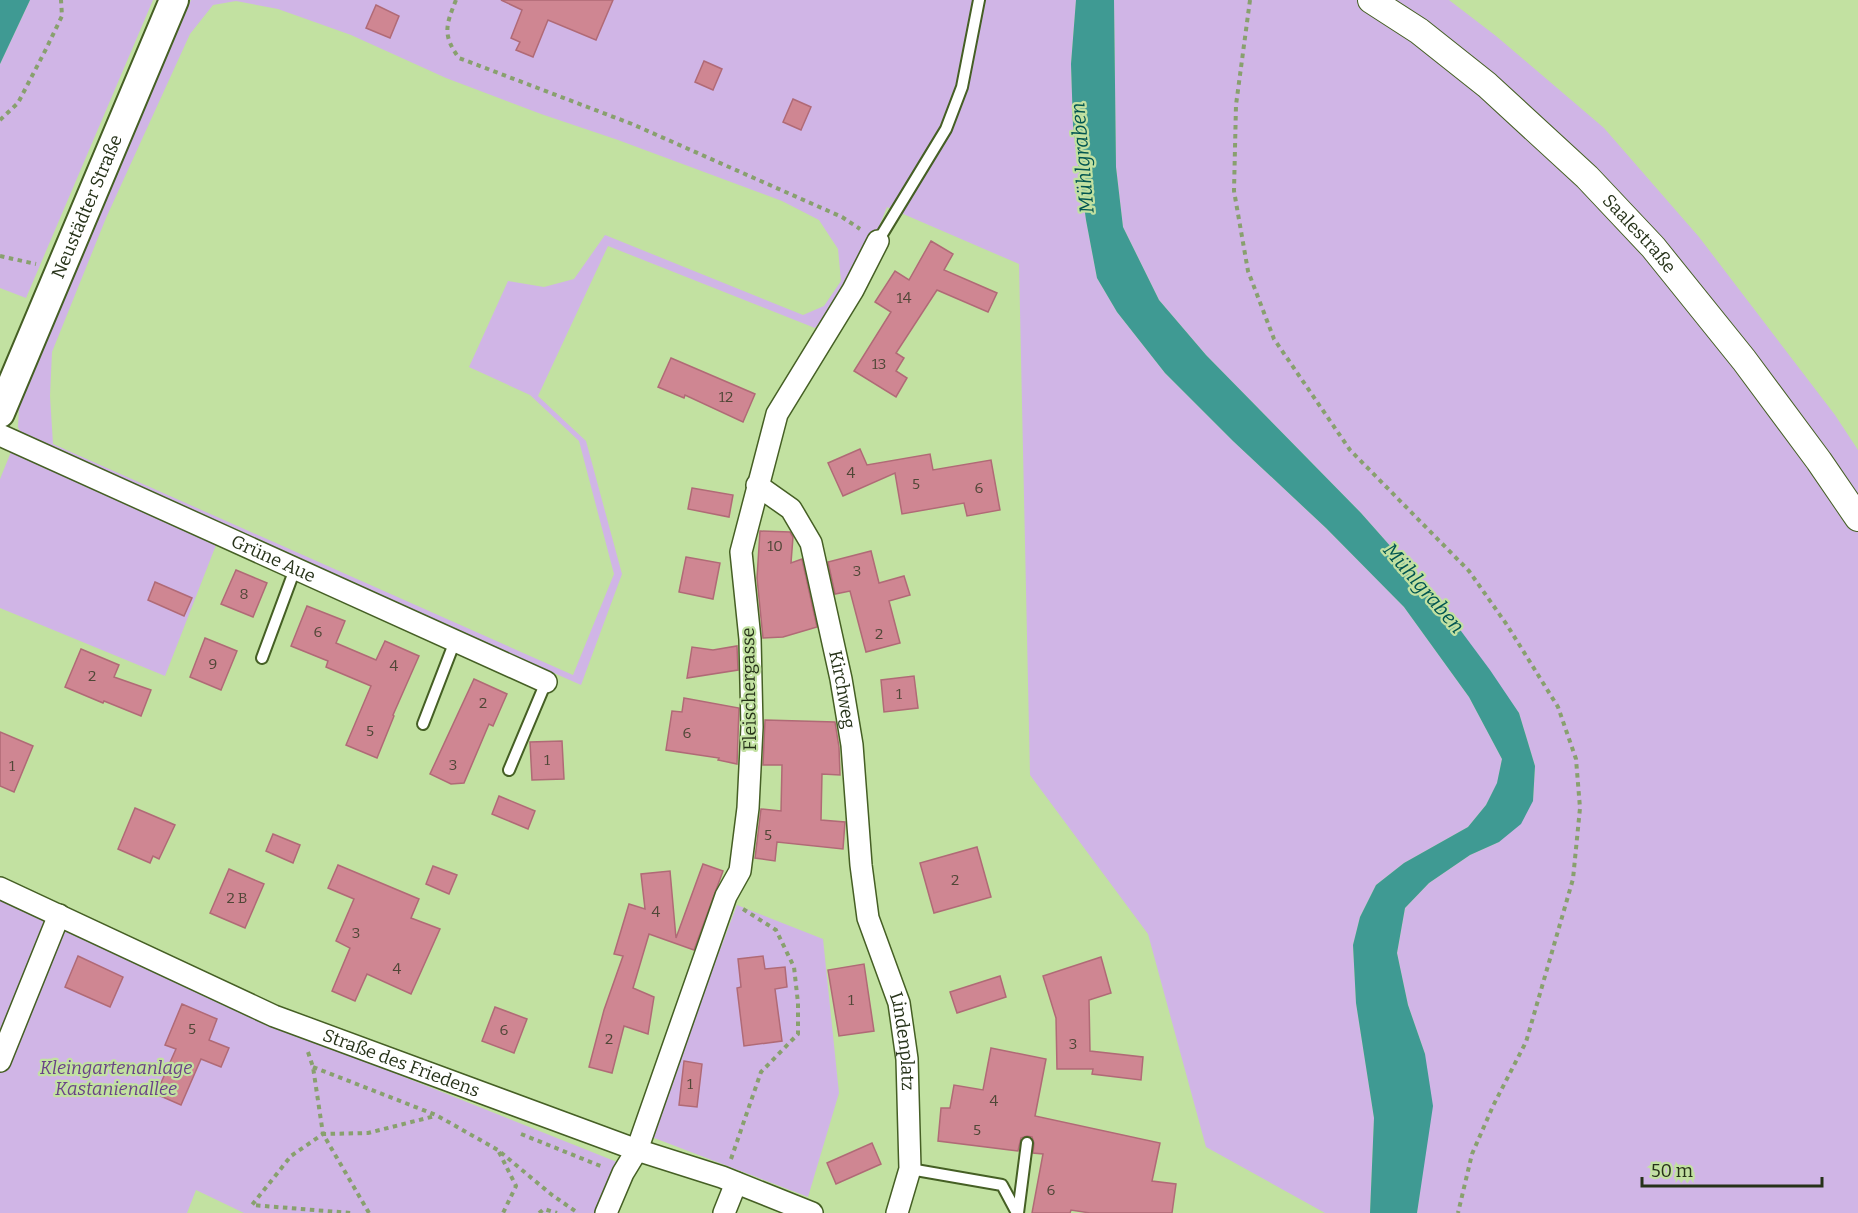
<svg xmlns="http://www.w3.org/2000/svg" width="1858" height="1213" font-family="Bitter,serif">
  <rect width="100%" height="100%" fill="#c2e1a1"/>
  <g fill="#d0b5e6" fill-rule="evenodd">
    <polygon points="30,0 153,0 26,298 0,288 0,64"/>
    <path d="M191,0H1076L1071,64L1073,125L1086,220L1097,278L1117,312L1165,373L1233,441L1326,528L1404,607L1469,697L1502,759L1497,784L1486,805L1468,827L1404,863L1376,885L1360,917L1353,945L1356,1003L1374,1118L1370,1213H1325L1206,1147L1148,934L1030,775L1019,264L887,207L853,290L815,328L608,246L538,396L586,441L622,574L581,685L23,438L18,427L19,407ZM236,1L278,9L351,35L446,78L541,114L618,140L782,201L819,220L838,249L841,281L824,306L803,315L605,235L574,279L544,287L508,281L469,367L530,395L579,441L614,574L573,675L53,444L50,396L52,352L106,218L190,34L213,5Z"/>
    <polygon points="1114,0 1449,0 1496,36 1604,128 1699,237 1835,415 1858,450 1858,1213 1417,1213 1423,1170 1425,1054 1408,1005 1397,953 1405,908 1429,883 1470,855 1499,842 1533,801 1535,766 1519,713 1438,600 1361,513 1206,355 1159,300 1123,227 1116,167"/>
    <polygon points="11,452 216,545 165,676 0,608 0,479"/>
    <polygon points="0,896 262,1020 617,1162 594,1213 244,1213 196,1190 187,1213 0,1213"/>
    <polygon points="737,905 823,939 839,1093 808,1197 649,1136"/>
  </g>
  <g fill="#3f9a93">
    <polygon points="0,0 30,0 0,64"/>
    <polygon points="1076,0 1114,0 1116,167 1123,227 1159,300 1206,355 1361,513 1438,600 1490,670 1519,713 1535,766 1533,801 1521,824 1499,842 1470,855 1429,883 1405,908 1397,953 1408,1005 1425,1054 1433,1106 1417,1213 1370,1213 1374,1118 1356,1003 1353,945 1360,917 1376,885 1404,863 1468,827 1486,805 1497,783 1502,759 1469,697 1404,607 1326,528 1233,441 1165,373 1117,312 1097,278 1086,220 1073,125 1071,64"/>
  </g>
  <g fill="#cf8692" stroke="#b06a76" stroke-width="1.5">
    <polygon points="501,0 613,0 596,40 548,20 533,57 516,50 520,42 511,38 522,10"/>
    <polygon points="376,5 399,16 390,38 366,28"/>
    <polygon points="704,61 722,69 713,90 695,82"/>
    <polygon points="793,99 811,107 801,130 783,122"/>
    <polygon points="931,241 953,254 944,270 997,293 988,312 937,290 896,353 904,358 896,371 907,378 896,397 854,371 891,312 875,302 895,271 909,280"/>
    <polygon points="671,358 755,394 743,422 685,395 684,398 658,387"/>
    <polygon points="860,449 867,465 930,454 933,470 991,460 1000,510 967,516 964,503 902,514 895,473 843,496 828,463"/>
    <polygon points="692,488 733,495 729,517 688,509"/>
    <polygon points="760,531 790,532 793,537 791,563 802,559 817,627 783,637 763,638 757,578"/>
    <polygon points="871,551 879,583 904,576 910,595 889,601 900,643 866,652 850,591 835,594 828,562"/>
    <polygon points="686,557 720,563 713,599 679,592"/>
    <polygon points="236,570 267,583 253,617 221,604"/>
    <polygon points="155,582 192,598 184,616 148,600"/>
    <polygon points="307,606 345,621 336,643 376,660 385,641 419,656 393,715 394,716 377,758 346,745 371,686 326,667 328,661 291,646"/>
    <polygon points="205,638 237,651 221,690 190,677"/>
    <polygon points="737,646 738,670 687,678 692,647 713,650"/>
    <polygon points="81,649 119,665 114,677 151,690 141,716 104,701 103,703 65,687"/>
    <polygon points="914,676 918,708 884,712 881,680"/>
    <polygon points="474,679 507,694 493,726 489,724 464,783 451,784 430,774"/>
    <polygon points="684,698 739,708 737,764 718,760 719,758 666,750 672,711 682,712"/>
    <polygon points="765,720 835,722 839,747 840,775 822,774 821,820 845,822 843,849 777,842 775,861 755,858 761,809 781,811 782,765 763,765"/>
    <polygon points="0,732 33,746 14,792 0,786"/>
    <polygon points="562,741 564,779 532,780 530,742"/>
    <polygon points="499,796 535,811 528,829 492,814"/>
    <polygon points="135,808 175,825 159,859 153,856 150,863 118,849"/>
    <polygon points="273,834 300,845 293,863 266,851"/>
    <polygon points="977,847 991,897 934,913 920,863"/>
    <polygon points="703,864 723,871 694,950 649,934 633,988 654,997 648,1034 624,1026 612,1073 589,1067 604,1010 623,956 614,954 629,904 645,909 641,874 670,871 676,938"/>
    <polygon points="338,865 419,899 411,918 440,929 411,994 367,974 355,1001 332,991 350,948 336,941 354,899 328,888"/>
    <polygon points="433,866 457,875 449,894 426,884"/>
    <polygon points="229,869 264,884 245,928 210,913"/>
    <polygon points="78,956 123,977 110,1007 65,987"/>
    <polygon points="763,956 765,969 785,967 787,987 775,989 782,1041 744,1046 737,988 741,987 738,959"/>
    <polygon points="1101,957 1111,993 1089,1000 1090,1051 1143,1057 1141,1080 1092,1074 1093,1069 1057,1069 1056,1018 1043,976"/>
    <polygon points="864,964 874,1031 839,1036 828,970"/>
    <polygon points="1000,976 1006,997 957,1013 950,992"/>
    <polygon points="182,1004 217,1019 209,1040 229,1048 221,1067 201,1059 181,1105 156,1094 176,1049 165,1045"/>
    <polygon points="495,1007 527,1019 514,1053 482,1041"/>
    <polygon points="991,1048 1046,1059 1035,1116 1160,1143 1152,1181 1176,1184 1172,1213 1090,1213 1071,1210 1070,1213 1032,1213 1043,1154 1033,1153 1034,1143 1032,1137 1027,1136 1021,1138 1018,1151 938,1141 941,1108 950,1108 954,1085 983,1090"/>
    <polygon points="684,1061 702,1064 697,1107 679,1105"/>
    <polygon points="872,1143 881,1164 836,1184 827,1163"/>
  </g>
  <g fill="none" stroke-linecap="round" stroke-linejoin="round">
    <g stroke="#455f24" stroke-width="14">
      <g id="service">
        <polyline points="878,241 946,129 962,87 979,0"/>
        <polyline points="262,658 295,569"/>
        <polyline points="423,724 455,641"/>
        <polyline points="509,770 546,682"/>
        <polyline points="910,1169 1002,1185 1017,1213"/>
        <polyline points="1018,1213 1027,1143"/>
      </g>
    </g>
    <g stroke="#455f24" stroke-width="24">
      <g id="minor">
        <path id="s1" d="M0,435L546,682"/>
        <path id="s2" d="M757,485L791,509L811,543L841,679L852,745L861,865L868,918L899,1003L907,1059L910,1169L897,1213"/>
        <path id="s3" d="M0,888L274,1016L637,1150L722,1177L812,1213"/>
        <polyline points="0,1061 59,915"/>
        <polyline points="606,1213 623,1173 637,1150 726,896 740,871 748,808 752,727 750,639 741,552 777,414 853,290 878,241"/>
        <polyline points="724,1213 736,1183"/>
      </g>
    </g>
    <g stroke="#455f24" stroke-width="28">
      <g id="tertiary">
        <path id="s4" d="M1371,0L1419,31L1487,85L1587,177L1653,247L1744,360L1819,461L1858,518"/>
      </g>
    </g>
    <g stroke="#455f24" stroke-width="32">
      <g id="secondary">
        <path id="s5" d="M0,413L174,0"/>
      </g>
    </g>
    <g stroke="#88a06e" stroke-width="4" stroke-dasharray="4.5 4.5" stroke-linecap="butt">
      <path d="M456,0C446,25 442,35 459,58L632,124L842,217L860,229"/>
      <polyline points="1250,0 1236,105 1234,191 1248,271 1274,339 1350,450 1469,571 1507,625 1558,707 1576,759 1580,808 1573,879 1526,1042 1493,1106 1472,1154 1458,1213"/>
      <polyline points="0,120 18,103 46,49 62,16 61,0"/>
      <polyline points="0,256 36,264"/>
      <polyline points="308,1052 313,1067 323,1134 291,1156 252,1205 351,1213"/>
      <polyline points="313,1067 436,1115 498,1150 552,1195 578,1213"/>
      <polyline points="521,1134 603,1167"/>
      <polyline points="499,1152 516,1186 503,1213"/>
      <polyline points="731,1159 761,1072 798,1034 798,1003 794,967 776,930 743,909"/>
      <polyline points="369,1213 323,1134 368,1133 435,1116"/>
      <polyline points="539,1213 544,1209 557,1213"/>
    </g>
    <use href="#service" stroke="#fff" stroke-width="10"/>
    <use href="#minor" stroke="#fff" stroke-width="21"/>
    <use href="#tertiary" stroke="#fff" stroke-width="26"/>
    <use href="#secondary" stroke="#fff" stroke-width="28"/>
  </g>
  <g text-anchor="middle" stroke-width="4.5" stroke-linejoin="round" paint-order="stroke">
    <g font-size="15" fill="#504737">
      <text x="904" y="303">14</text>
      <text x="879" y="369">13</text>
      <text x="726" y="402">12</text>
      <text x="851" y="478">4</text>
      <text x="916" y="489">5</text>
      <text x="979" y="493">6</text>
      <text x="775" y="551">10</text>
      <text x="857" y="576">3</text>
      <text x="244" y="599">8</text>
      <text x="318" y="637">6</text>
      <text x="879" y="639">2</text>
      <text x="213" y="669">9</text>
      <text x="394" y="671">4</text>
      <text x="92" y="681">2</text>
      <text x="899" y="699">1</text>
      <text x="483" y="708">2</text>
      <text x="370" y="736">5</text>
      <text x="687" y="738">6</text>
      <text x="547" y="765">1</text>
      <text x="453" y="770">3</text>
      <text x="12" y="771">1</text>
      <text x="768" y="840">5</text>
      <text x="955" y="885">2</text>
      <text x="237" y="903">2 B</text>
      <text x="656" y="917">4</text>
      <text x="356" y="938">3</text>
      <text x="397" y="974">4</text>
      <text x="851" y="1005">1</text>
      <text x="192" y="1034">5</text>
      <text x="504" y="1035">6</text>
      <text x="609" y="1044">2</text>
      <text x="1073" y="1049">3</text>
      <text x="690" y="1089">1</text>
      <text x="994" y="1106">4</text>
      <text x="977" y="1135">5</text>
      <text x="1051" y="1195">6</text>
    </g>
    <g font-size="18" fill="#263219" stroke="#c2e1a1">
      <text dy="6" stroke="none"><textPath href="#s5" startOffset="224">Neustädter Straße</textPath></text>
      <text dy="6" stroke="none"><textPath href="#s4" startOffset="357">Saalestraße</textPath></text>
      <text dy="6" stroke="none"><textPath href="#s1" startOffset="300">Grüne Aue</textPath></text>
      <text transform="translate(749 689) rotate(-91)" y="6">Fleischergasse</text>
      <text dy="6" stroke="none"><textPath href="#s2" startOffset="231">Kirchweg</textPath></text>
      <text dy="6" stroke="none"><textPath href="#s2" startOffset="590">Lindenplatz</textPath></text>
      <text dy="6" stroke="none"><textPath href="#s3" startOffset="438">Straße des Friedens</textPath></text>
    </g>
    <g font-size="18" font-style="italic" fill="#694187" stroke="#c2e1a1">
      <text x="116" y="1074">Kleingartenanlage<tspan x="116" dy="21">Kastanienallee</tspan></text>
    </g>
    <g font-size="20" font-style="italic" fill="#015551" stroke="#c2e1a1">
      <text transform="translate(1082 158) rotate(-95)" y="7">Mühlgraben</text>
      <text transform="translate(1424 588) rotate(49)" y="7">Mühlgraben</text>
    </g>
  </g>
  <path d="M1642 1177v9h180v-9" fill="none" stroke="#263219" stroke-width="3"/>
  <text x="1651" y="1177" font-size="18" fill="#263219" stroke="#c2e1a1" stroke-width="4.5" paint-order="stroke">50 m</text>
</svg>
